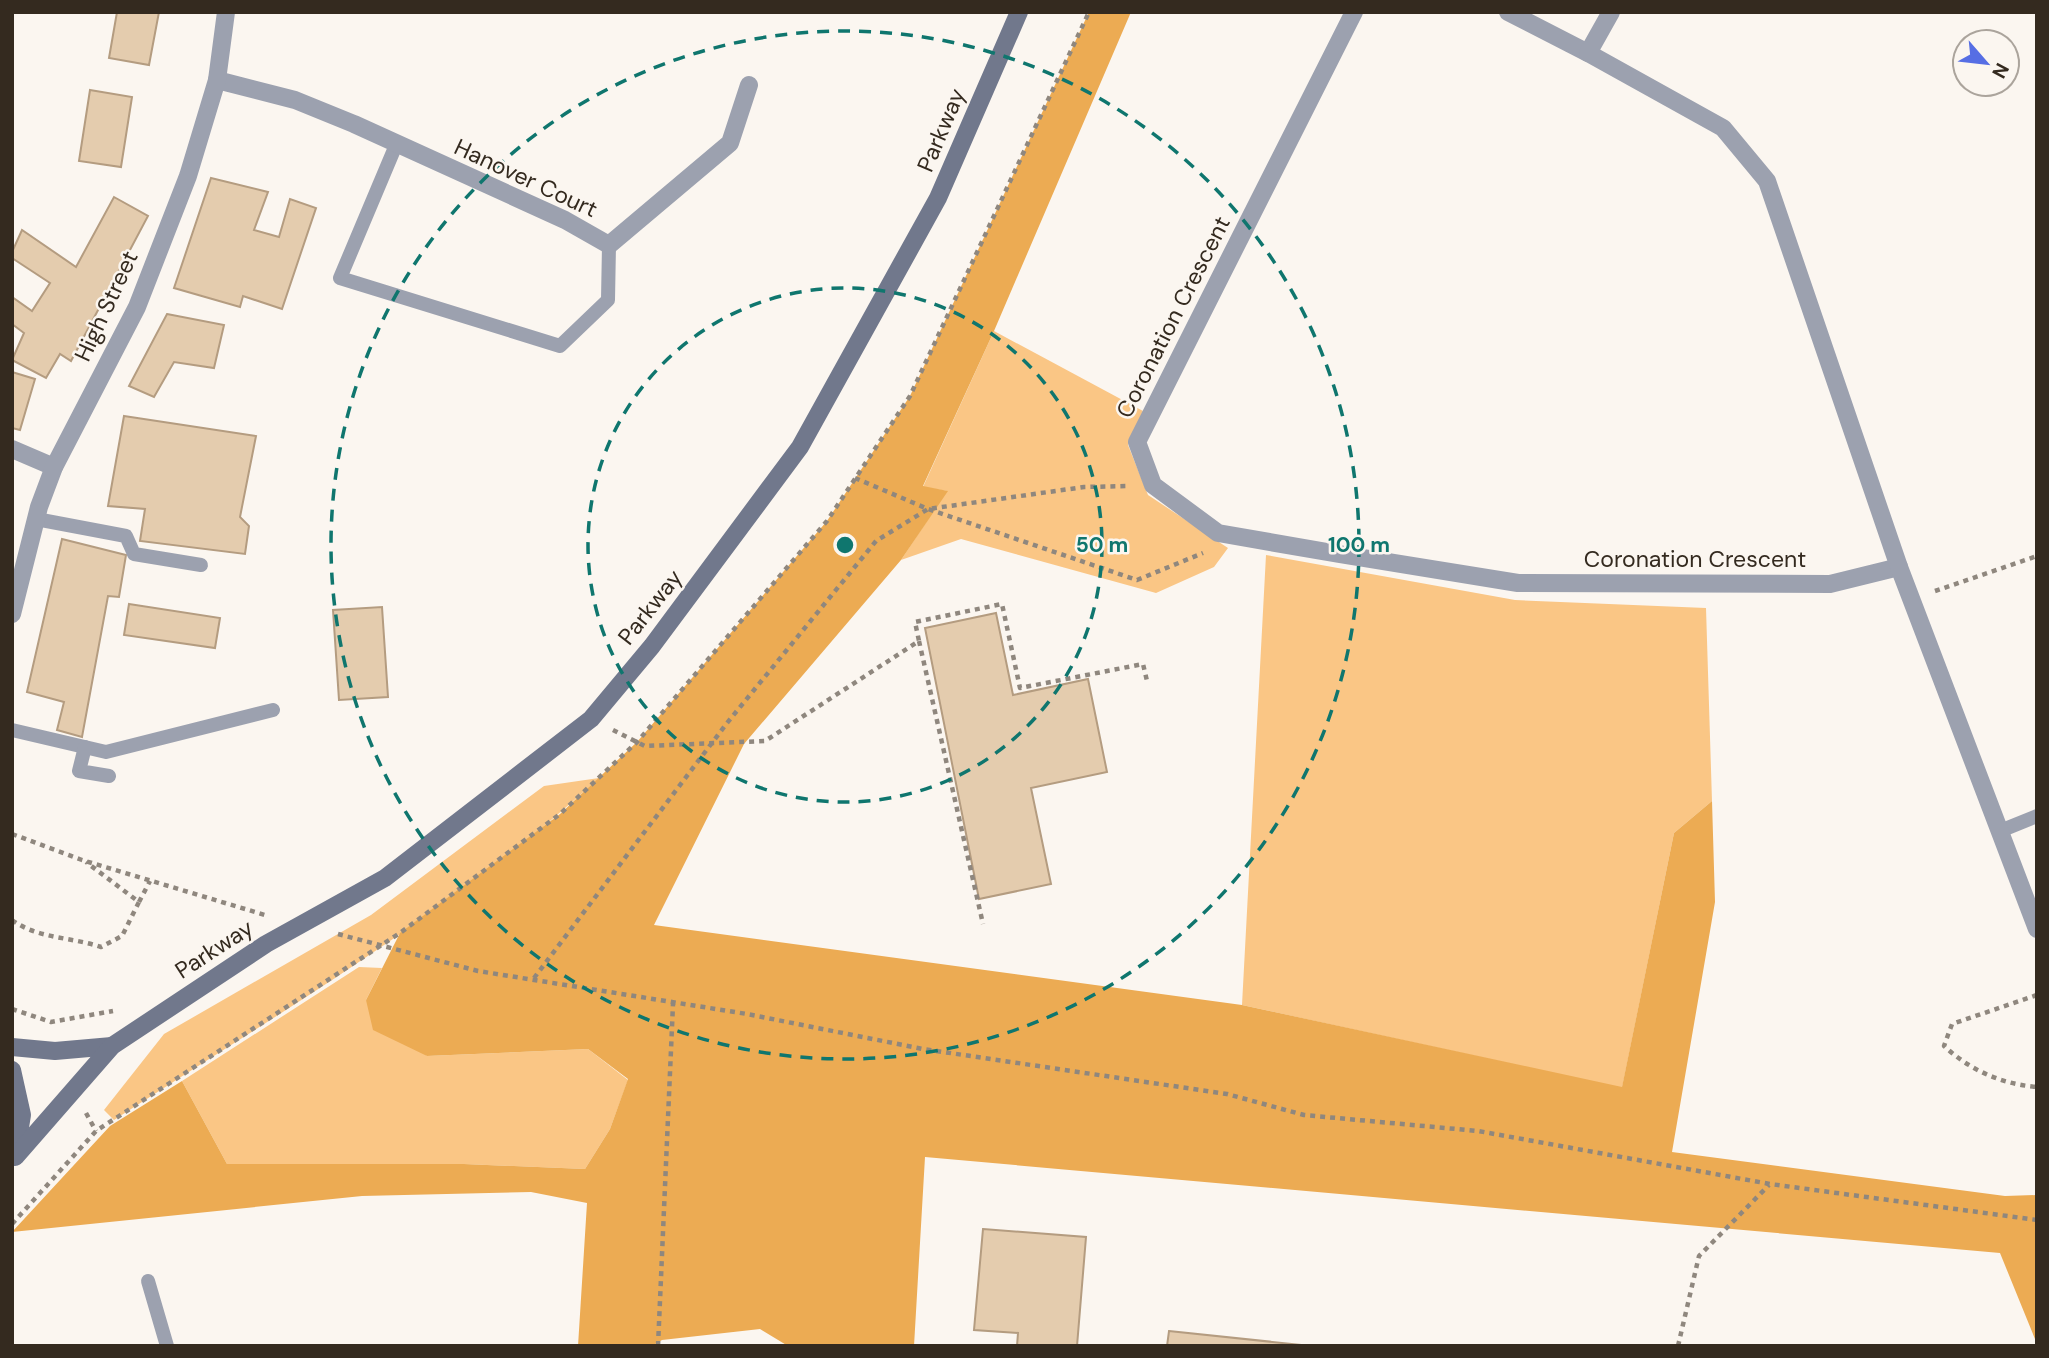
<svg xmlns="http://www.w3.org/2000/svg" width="2049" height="1358" font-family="'DM Sans',sans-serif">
  <rect width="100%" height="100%" fill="#fbf6f0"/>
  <g fill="#fac685">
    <polygon points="994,331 1143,411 1128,445 1148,495 1228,548 1214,567 1156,593 961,539 901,560 947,491 923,487"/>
    <polygon points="1266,555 1515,600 1706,608 1712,801 1674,833 1622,1088 1242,1005"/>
    <path d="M599,778C456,910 277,1014 114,1120L104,1110L164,1034L371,915L544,786Z"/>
    <polygon points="359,967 382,968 366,1000 427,1056 588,1049 628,1080 610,1129 585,1169 464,1164 227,1164 182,1081"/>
  </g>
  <polygon fill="#ecab53" points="1089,12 1131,12 994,331 923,486 948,491 901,560 744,744 654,925 1242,1005 1622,1087 1674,833 1712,801 1715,902 1672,1152 2005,1196 2037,1195 2037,1344 2000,1253 925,1157 914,1346 788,1346 760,1329 662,1340 652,1346 578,1346 587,1203 531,1192 362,1196 12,1232 110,1126 182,1081 227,1164 464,1164 585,1169 610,1129 628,1079 588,1049 427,1056 373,1030 366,1000 400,933 560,814 637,742 827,521 910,396"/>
  <g fill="#e4ccae" stroke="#b49c80" stroke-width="2">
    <polygon points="117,12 159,12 149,65 109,58"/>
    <polygon points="90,90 132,97 121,167 79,161"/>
    <polygon points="211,178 268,192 254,230 279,237 290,199 316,208 282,309 243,296 240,307 174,288"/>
    <polygon points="114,197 148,216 71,361 60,354 46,378 12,360 24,333 12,324 12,297 32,311 50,283 12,258 12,252 22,230 76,267"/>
    <polygon points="167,314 224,325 214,368 174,362 154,397 129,386"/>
    <polygon points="12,372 35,379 20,430 12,428"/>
    <polygon points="124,416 256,436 240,517 249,526 245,554 140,541 145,509 108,506"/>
    <polygon points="62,539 126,555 119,597 108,596 82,737 57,730 64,702 27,692"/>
    <polygon points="129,604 220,618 215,648 124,635"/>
    <polygon points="382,607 388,697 339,700 333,610"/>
    <polygon points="996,613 1013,695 1088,679 1107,772 1031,788 1051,884 979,899 925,628"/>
    <polygon points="983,1229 1086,1237 1077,1346 1017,1346 1018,1333 974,1330"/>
    <polygon points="1169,1331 1311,1346 1167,1346"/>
  </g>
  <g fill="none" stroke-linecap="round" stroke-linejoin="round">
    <g stroke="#8f877e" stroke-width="4.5" stroke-dasharray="5 5" stroke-linecap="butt">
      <polyline points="855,478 928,509 1137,580 1203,553"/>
      <polyline points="1935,591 2037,556"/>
      <polyline points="919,641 983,924"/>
      <polyline points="613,730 645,746 765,741 919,641 915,622 1002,604 1020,688 1143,664 1147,681"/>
      <polyline points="12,834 82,860 265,915"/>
      <polyline points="139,902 150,881"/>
      <path d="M12,920C38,939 72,937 101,947L122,936L139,902L86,862"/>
      <polyline points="338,934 478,971 747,1014 923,1049 1227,1094 1304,1115 1478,1131 1770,1184 2037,1220"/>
      <polyline points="534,978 727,723 876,541 928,509 1084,487 1128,486"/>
      <path d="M2037,995L1952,1024L1944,1046C1970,1070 2001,1084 2037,1087"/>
      <polyline points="12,1009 51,1022 113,1011"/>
      <polyline points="86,1113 96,1131"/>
      <polyline points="12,1224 96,1131 400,933 560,814 637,742 827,521 910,396 1089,12"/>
      <polyline points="658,1346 673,1004"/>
      <polyline points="1678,1346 1699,1256 1769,1185"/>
    </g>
    <g stroke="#9ca1af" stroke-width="14">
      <polyline points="396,145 340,278 560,346 608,300 609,245"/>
      <polyline points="36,519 126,536 134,554 201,565"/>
      <polyline points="12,730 106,752 273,710"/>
      <polyline points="85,747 79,771 109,776"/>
      <polyline points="2000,831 2037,816"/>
      <polyline points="148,1281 167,1346"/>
    </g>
    <g stroke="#9ca1af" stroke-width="18">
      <polyline points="1354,12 1137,442 1153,485 1218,533 1339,554 1518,583 1830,584 1899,567"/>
      <polyline points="1508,12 1588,53"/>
      <polyline points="1611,12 1588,53 1723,128 1767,181 1899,567 2037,929"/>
      <polyline points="217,80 295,100 354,124 565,220 609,245 730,143 749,85"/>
      <polyline points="12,449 54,467"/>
      <polyline points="12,614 39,507 54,467 137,307 188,176 217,80 226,12"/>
    </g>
    <g stroke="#71788c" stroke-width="18">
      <polyline points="12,1047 55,1051 112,1046"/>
      <polyline points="12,1070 22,1115 15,1157"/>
      <polyline points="16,1156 112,1046 266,944 385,878 591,719 652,646 800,447 938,198 1019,12"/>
    </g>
  </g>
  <g fill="none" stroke="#0f766e" stroke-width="3.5" stroke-dasharray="12 9">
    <circle cx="845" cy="545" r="257"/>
    <circle cx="845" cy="545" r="514"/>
  </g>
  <g text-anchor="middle" stroke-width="5" stroke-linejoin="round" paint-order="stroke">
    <g font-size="23" fill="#342a1f" stroke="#fbf6f0">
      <text transform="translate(941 130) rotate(-67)" y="8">Parkway</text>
      <text transform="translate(526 178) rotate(25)" y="8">Hanover Court</text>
      <text transform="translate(106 306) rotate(-65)" y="8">High Street</text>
      <text transform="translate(1173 317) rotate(-63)" y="8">Coronation Crescent</text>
      <text x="1695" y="567">Coronation Crescent</text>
      <text transform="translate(650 607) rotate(-52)" y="8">Parkway</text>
      <text transform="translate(214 949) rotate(-33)" y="8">Parkway</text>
    </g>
  </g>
  <circle cx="845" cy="545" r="10" fill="#0f766e" stroke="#fbf6f0" stroke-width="3.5"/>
  <g font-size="21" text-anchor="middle" font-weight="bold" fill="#0f766e" stroke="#fbf6f0" stroke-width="5" stroke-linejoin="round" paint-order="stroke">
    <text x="1102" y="552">50 m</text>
    <text x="1359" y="552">100 m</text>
  </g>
  <rect width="2049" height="1358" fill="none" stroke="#342a1f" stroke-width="28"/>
  <g transform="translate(1986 63) rotate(118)"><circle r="33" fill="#fbf6f0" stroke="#aba49c" stroke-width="2"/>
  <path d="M0-5L12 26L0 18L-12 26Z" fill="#566ee4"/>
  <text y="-10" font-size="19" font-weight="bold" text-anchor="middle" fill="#342a1f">N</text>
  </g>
</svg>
